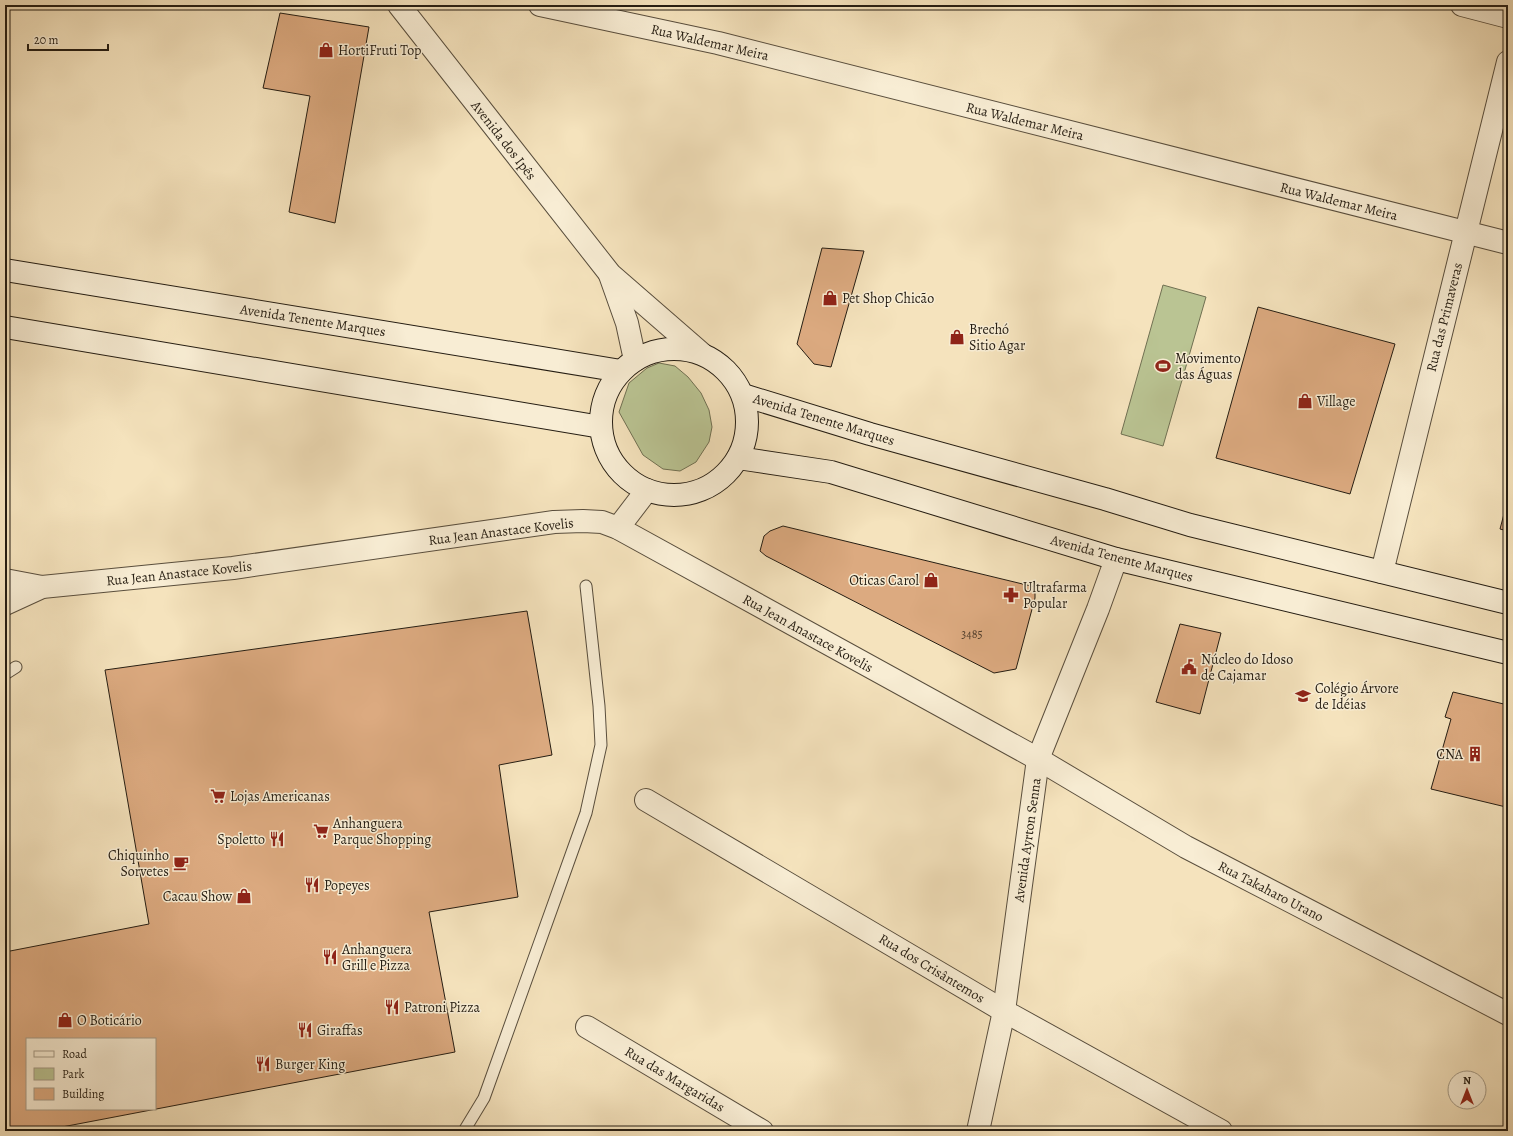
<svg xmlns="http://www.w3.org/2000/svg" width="1513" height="1136" font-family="Alegreya,serif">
  <rect width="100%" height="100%" fill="#f5e3bd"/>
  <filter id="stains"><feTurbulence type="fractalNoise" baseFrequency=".005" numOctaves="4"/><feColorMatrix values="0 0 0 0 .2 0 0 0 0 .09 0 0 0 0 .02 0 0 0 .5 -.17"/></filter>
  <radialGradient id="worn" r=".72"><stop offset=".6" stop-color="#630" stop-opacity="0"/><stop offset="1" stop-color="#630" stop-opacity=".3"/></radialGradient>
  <g fill="#bac493" stroke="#707052">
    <polygon points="1163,285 1206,297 1163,446 1121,434"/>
    <polygon points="659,363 675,366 688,377 701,393 709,410 712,427 709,442 696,462 680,471 663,469 643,455 619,412 629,383 647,368"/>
  </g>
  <g fill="#dcaa80" stroke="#251d12" fill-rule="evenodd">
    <polygon points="280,13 369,27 335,223 289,212 310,96 263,88"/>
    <polygon points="822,248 864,251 831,367 814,364 797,344"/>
    <polygon points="1258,307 1395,344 1350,494 1216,458"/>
    <polygon points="1508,499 1508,531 1500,529"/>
    <polygon points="783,526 1035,587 1035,598 1016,669 994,673 766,556 760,551 764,536 770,531"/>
    <path d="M527,611L552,755L499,765L518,897L429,912L455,1052L41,1131H5V952L149,924L105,670ZM27,1039H155V1109H27Z"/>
    <polygon points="1180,624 1221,633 1200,714 1156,702"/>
    <polygon points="1453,692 1508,705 1508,799 1506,807 1431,789 1451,719 1445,717"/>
  </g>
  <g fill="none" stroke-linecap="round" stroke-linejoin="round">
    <g stroke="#594e3d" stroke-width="13">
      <g id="lane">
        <polyline points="5,674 16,667"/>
        <polyline points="464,1131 484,1098 586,813 601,745 599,706 586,586"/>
      </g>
    </g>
    <g stroke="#594e3d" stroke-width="24">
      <g id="street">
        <polyline points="399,5 610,274 702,354"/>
        <polyline points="540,5 718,43 1508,243"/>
        <polyline points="1462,5 1508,17"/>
        <polyline points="610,275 627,323 635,360"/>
        <polyline points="618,528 647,490"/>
        <polyline points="1382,572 1508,62"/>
        <polyline points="5,580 42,587"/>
        <polyline points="5,604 42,587 233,568 554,522 583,521 602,522 618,528 1038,759 1186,847 1508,1014"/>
        <polyline points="646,800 1004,1011 1221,1131"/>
        <polyline points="587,1027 762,1131"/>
        <polyline points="978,1131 1004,1011 1038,759 1098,609 1116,559"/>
      </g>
    </g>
    <g stroke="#251d12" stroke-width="24">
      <g id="secondary">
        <polyline points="5,270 621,371"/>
        <polyline points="5,327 601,427"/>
        <circle cx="674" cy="422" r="73"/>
        <polyline points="743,395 870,434 1105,499 1190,525 1508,603"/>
        <polyline points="738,458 831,472 1116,559 1508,653"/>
      </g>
    </g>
    <use href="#lane" stroke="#f8edd4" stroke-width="11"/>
    <use href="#street" stroke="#f8edd4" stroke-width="22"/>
    <use href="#secondary" stroke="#f8edd4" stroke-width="22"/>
  </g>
  <defs>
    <g id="shop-bare" transform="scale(1.2)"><path d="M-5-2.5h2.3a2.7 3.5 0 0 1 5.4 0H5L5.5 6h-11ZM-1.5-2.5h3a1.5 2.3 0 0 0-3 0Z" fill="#8f2418" stroke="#f8edd4" stroke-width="2.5" paint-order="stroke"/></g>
    <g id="stadium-bare" transform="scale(1.2)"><path d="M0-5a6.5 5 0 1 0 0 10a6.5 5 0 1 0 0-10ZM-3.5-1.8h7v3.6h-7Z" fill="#8f2418" stroke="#f8edd4" stroke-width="2.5" paint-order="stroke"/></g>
    <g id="pharmacy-bare" transform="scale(1.2)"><path d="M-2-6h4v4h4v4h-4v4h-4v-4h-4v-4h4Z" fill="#8f2418" stroke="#f8edd4" stroke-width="2.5" paint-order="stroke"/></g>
    <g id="civic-bare" transform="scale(1.2)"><path d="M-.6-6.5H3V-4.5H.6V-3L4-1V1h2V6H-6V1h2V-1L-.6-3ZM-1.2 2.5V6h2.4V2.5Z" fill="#8f2418" stroke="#f8edd4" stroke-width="2.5" paint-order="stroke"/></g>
    <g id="school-bare" transform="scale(1.2)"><path d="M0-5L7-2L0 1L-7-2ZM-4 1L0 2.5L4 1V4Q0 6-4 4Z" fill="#8f2418" stroke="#f8edd4" stroke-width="2.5" paint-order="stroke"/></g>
    <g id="building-bare" transform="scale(1.2)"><path d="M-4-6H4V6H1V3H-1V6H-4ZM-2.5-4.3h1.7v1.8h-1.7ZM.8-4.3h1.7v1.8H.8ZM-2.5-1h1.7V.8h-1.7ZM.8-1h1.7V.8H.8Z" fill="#8f2418" stroke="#f8edd4" stroke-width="2.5" paint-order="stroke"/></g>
    <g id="supermarket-bare" transform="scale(1.2)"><path d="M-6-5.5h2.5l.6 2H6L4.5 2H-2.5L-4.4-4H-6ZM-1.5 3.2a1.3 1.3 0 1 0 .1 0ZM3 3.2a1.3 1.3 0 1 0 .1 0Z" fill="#8f2418" stroke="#f8edd4" stroke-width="2.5" paint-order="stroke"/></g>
    <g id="restaurant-bare" transform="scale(1.2)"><path d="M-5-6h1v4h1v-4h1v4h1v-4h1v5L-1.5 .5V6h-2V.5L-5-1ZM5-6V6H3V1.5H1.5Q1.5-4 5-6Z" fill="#8f2418" stroke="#f8edd4" stroke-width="2.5" paint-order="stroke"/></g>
    <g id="cafe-bare" transform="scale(1.2)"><path d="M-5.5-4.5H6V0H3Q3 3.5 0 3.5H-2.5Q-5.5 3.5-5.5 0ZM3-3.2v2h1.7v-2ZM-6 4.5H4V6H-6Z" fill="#8f2418" stroke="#f8edd4" stroke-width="2.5" paint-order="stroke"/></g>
  </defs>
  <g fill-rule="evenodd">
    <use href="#shop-bare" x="326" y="50"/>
    <use href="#shop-bare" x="830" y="298"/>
    <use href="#shop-bare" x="957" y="337"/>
    <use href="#stadium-bare" x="1163" y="366"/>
    <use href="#shop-bare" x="1305" y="401"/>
    <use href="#shop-bare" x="931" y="580"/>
    <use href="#pharmacy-bare" x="1011" y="595"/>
    <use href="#civic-bare" x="1189" y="667"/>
    <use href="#school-bare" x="1303" y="696"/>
    <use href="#building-bare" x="1475" y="754"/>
    <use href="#supermarket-bare" x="218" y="796"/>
    <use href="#supermarket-bare" x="321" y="831"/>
    <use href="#restaurant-bare" x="277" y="839"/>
    <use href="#cafe-bare" x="181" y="863"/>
    <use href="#restaurant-bare" x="312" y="885"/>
    <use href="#shop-bare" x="244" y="896"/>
    <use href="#restaurant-bare" x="330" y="957"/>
    <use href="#restaurant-bare" x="392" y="1007"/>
    <use href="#shop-bare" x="65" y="1020"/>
    <use href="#restaurant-bare" x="305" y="1030"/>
    <use href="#restaurant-bare" x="263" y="1064"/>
  </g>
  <g text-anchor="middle" stroke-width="3" stroke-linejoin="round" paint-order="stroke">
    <g font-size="12" fill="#53402e">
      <text x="972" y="638">3485</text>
    </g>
    <g font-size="14" fill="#251d12" stroke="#f8edd4">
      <text transform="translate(710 42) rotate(13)" y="5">Rua Waldemar Meira</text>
      <text transform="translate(1025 121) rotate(14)" y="5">Rua Waldemar Meira</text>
      <text transform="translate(504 140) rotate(52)" y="5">Avenida dos Ipês</text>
      <text transform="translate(1339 201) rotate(14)" y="5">Rua Waldemar Meira</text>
      <text transform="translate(1444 317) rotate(-76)" y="5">Rua das Primaveras</text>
      <text transform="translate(313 320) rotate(9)" y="5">Avenida Tenente Marques</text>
      <text transform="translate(824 419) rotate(17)" y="5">Avenida Tenente Marques</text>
      <text transform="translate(501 531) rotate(-7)" y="5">Rua Jean Anastace Kovelis</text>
      <text transform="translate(1122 558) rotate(15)" y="5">Avenida Tenente Marques</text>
      <text transform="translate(179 573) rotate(-6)" y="5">Rua Jean Anastace Kovelis</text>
      <text transform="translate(808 633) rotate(29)" y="5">Rua Jean Anastace Kovelis</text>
      <text transform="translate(1027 840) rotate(-82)" y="5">Avenida Ayrton Senna</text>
      <text transform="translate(1271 891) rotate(27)" y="5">Rua Takaharo Urano</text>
      <text transform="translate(932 968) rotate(31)" y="5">Rua dos Crisântemos</text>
      <text transform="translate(675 1079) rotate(31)" y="5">Rua das Margaridas</text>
    </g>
    <g font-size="14" fill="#251d12" stroke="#f8edd4" text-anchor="start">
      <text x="338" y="55">HortiFruti Top</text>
      <text x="842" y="303">Pet Shop Chicão</text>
      <text x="969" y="334">Brechó<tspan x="969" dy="16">Sitio Agar</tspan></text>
      <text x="1175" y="363">Movimento<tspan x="1175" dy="16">das Águas</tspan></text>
      <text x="1317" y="406">Village</text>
      <text x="919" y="585" text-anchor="end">Oticas Carol</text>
      <text x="1023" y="592">Ultrafarma<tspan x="1023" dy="16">Popular</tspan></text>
      <text x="1201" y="664">Núcleo do Idoso<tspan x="1201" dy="16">de Cajamar</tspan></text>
      <text x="1315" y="693">Colégio Árvore<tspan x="1315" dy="16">de Idéias</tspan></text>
      <text x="1463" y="759" text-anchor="end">CNA</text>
      <text x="230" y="801">Lojas Americanas</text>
      <text x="333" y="828">Anhanguera<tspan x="333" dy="16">Parque Shopping</tspan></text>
      <text x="265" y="844" text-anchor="end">Spoletto</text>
      <text x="169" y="860" text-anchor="end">Chiquinho<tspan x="169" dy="16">Sorvetes</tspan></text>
      <text x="324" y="890">Popeyes</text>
      <text x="232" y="901" text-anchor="end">Cacau Show</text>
      <text x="342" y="954">Anhanguera<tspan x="342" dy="16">Grill e Pizza</tspan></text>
      <text x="404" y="1012">Patroni Pizza</text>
      <text x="77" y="1025">O Boticário</text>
      <text x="317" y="1035">Giraffas</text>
      <text x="275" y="1069">Burger King</text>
    </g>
  </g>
  <rect width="1513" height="1136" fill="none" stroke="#f5e3bd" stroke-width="20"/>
  <rect x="6" y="6" width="1501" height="1124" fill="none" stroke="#251d12" stroke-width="2"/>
  <rect x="10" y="10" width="1493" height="1116" fill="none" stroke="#251d12"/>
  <rect x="26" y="1038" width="130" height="72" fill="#f8edd4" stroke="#a49a86"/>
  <rect x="34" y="1051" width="20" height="6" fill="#f8edd4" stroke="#a49a86"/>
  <text x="62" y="1058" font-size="12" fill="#251d12">Road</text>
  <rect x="34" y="1068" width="20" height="12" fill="#bac493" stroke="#a49a86"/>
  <text x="62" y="1078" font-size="12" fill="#251d12">Park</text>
  <rect x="34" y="1088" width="20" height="12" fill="#dcaa80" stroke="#a49a86"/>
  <text x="62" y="1098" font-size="12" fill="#251d12">Building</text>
  <g transform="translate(1467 1090)"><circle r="19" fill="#f8edd4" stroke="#a49a86"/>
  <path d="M0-3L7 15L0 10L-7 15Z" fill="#8f2418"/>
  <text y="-6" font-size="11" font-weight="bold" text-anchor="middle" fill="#251d12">N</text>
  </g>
  <path d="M28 44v6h80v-6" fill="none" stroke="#251d12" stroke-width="2"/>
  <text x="34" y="44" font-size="12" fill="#251d12" stroke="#f8edd4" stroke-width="3" paint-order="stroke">20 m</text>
  <rect width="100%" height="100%" filter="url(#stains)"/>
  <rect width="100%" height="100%" fill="url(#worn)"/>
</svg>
